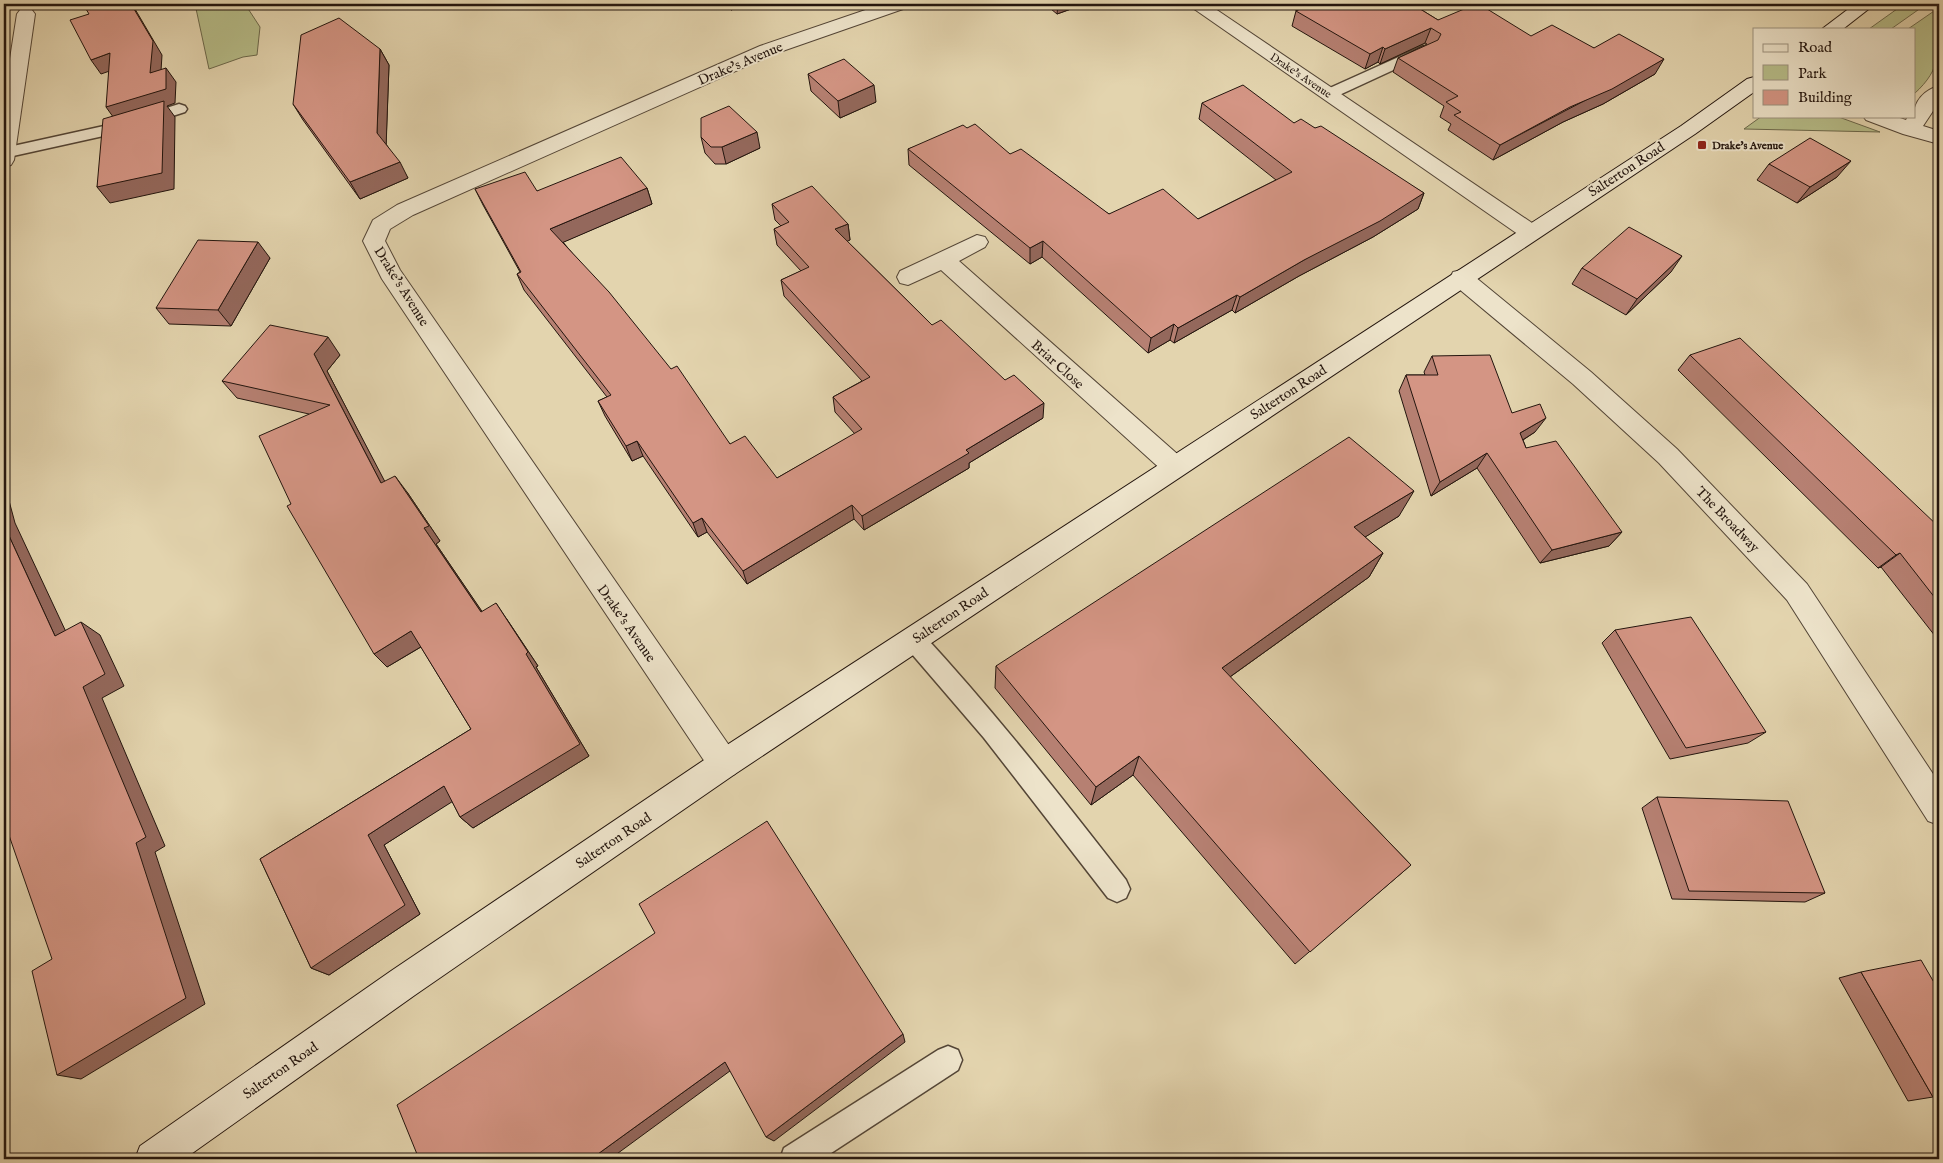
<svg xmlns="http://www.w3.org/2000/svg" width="1943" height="1163" font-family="'IM FELL English',serif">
  <rect width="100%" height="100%" fill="#e3d4ae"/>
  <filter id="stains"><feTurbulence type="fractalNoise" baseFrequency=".004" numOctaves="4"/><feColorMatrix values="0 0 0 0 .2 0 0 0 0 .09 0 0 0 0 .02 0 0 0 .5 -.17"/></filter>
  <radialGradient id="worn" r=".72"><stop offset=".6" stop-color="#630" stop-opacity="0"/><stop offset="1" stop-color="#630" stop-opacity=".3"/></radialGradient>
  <g fill="#b6bc88" stroke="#6c684b">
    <polygon points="195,4 245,4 260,27 257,55 243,57 209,69"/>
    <polygon points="1904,4 1925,5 1891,29 1869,29"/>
    <path d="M1937,9L1939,11C1939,49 1943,68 1914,94V29H1908Z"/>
    <polygon points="1762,116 1836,116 1880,132 1744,129"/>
  </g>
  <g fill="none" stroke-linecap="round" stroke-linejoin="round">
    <g stroke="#534536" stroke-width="3">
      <g id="lane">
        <polygon points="1423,46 1431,51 1428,54 1335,97 1329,99 1321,94 1323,91"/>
        <polygon points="179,104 185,106 187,109 185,112 126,131 4,158 4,148 122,122"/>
        <path d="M913,629L921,632C994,711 1060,795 1126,880L1130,889L1126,898L1117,902L1108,898L984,738L905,646L901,639L905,632Z"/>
        <polygon points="948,1046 958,1050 962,1060 958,1070 822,1159 780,1159 784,1148 938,1050"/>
      </g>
    </g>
    <g stroke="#534536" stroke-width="2">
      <g id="street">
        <polygon points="883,4 909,4 906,8 774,54 413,215 390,229 385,241 400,270 735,754 739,764 735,774 724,778 713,774 382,279 363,241 373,220 397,205 760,46"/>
        <polygon points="1187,4 1208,4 1538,227 1541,232 1538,237 1530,239 1522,237"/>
        <polygon points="26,9 32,10 35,14 14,160 11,165 4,167 4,97 17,14 20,10"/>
        <path d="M1939,86V102L1923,126L1939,131V144L1903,134L1866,120L1863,116H1894L1906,120L1908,116H1914C1914,101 1924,90 1939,86Z"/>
        <polygon points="977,235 985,237 988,242 985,247 959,261 1183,459 1187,466 1183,473 1174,476 1165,473 941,270 908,285 900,283 897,277 900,271"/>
        <polygon points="1461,270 1469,272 1591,372 1677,449 1807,584 1939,783 1939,825 1928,821 1787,600 1659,463 1573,384 1453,284 1450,278 1453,272"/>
      </g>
    </g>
    <g stroke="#23150e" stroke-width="2">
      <g id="secondary">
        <polygon points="1855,4 1875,4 1843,29 1822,29"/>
        <polygon points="1754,77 1754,92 1695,134 735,774 415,995 184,1159 135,1159 140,1146 391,971 713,754 1681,126 1747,79"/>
      </g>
    </g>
    <use href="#lane" fill="#ede3ca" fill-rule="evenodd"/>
    <use href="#street" fill="#ede3ca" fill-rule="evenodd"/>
    <use href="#secondary" fill="#ede3ca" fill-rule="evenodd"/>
  </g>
  <g fill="#b68072" stroke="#23150e">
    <polygon points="726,4 750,4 731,10"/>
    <polygon points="1045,4 1085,4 1057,14"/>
    <polygon points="1286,4 1412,4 1438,20 1594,48 1655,74 1603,104 1563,122 1493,160 1448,130 1451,124 1440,117 1444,106 1393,72 1398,58 1427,44 1425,43 1380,64 1378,62 1365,69 1292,26 1296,11 1297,11"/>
    <polygon points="380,49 389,65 386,144 408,178 360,199 303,120 293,104"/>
    <polygon points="808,74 876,102 840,118 811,91"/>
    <polygon points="1202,103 1294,123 1315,128 1424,193 1418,209 1373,237 1299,276 1235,313 1232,310 1174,343 1170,340 1148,353 1042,257 1030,264 909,165 908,149 967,128 1109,214 1198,219 1276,180 1199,119"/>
    <polygon points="701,137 760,148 726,164 715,164 705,153"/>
    <polygon points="1769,164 1837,177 1797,203 1757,180"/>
    <polygon points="647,188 652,204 563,242 730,444 777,478 855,434 835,412 833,397 862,381 784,296 781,280 801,271 777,245 774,229 781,226 775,220 772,204 848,224 850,240 847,241 932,325 1043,418 969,463 969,468 864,530 854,519 747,584 707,532 698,537 643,456 632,461 605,416 598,401 607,397 524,290 517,274 520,272 483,205 475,189 537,191"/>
    <polygon points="270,258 231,326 169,324 156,308"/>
    <polygon points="1582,268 1671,272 1626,315 1572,284"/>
    <polygon points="340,355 327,371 384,481 407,492 440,541 436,544 482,612 506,618 538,666 536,667 589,756 473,828 460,817 452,801 384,845 420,914 329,975 311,968 260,859 471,729 421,647 387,667 291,504 309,414 237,398 222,381"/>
    <polygon points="1690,355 1939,527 1939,641 1881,567 1878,568 1678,370"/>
    <polygon points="1432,356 1512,413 1535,432 1523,440 1526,448 1622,532 1609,546 1540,563 1477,468 1431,496 1399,391 1406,375 1425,375 1424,372"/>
    <polygon points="1399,516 1365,537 1383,553 1369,577 1230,677 1411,865 1295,964 1133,775 1091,805 995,688 996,666"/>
    <polygon points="1615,630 1766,732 1748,743 1670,759 1602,643"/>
    <polygon points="1657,797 1825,893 1805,902 1672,899 1642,808"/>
    <polygon points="1861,972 1933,1097 1908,1101 1839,978"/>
  </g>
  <g fill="#94685c" stroke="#23150e">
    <polygon points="131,4 138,4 140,7 135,9 162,55 160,87 150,73"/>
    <polygon points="730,4 750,4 731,10"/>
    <polygon points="1058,4 1085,4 1057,14"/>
    <polygon points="1431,28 1425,43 1380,64 1385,49"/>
    <polygon points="1383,47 1378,62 1365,69 1370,54"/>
    <polygon points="380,49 389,65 386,149 377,133"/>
    <polygon points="110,53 121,67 101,74 91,60"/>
    <polygon points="1664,59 1655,74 1603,104 1563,122 1493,160 1500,145"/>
    <polygon points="166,68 176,82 175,103 167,106 175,117 174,189 110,203 97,187 116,121 106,107"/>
    <polygon points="874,85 876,102 840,118 838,101"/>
    <polygon points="757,132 760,148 726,164 722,147"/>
    <polygon points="1851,161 1837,177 1797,203 1810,187"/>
    <polygon points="400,162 408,178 360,199 350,182"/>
    <polygon points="647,188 652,204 557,245 550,229"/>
    <polygon points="1424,193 1418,209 1373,237 1299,276 1235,313 1240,297 1304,260"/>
    <polygon points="848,224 850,240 837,246 835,229"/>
    <polygon points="1043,241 1042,257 1030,264 1030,248"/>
    <polygon points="258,242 270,258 231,326 218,310"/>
    <polygon points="1682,256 1671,272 1626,315 1637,299"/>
    <polygon points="1237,295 1232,310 1174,343 1178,328"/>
    <polygon points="1174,324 1170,340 1148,353 1151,338"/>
    <polygon points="328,337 340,355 327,371 394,499 381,483 314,354"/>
    <polygon points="4,384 9,405 4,407"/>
    <polygon points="1044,403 1043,418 969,463 969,468 864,530 862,516 966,450"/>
    <polygon points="1546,418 1535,432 1510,448 1520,433"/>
    <polygon points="637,441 643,456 632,461 626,446"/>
    <polygon points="1487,453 1477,468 1431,496 1440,482"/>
    <polygon points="395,476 407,492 440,541 436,544 492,626 481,612 424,528"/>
    <polygon points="4,482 15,523 74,649 55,636 4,525"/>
    <polygon points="1414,491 1399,516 1341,552 1354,527"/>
    <polygon points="852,505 854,519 747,584 743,571"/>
    <polygon points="702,518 707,532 698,537 693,523"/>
    <polygon points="1622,532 1609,546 1540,563 1552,550"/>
    <polygon points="1383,553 1369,577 1213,689 1222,668"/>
    <polygon points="1900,553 1881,567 1878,568 1896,555"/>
    <polygon points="496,603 538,666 536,667 589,756 473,828 460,817"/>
    <polygon points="81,622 100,635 124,686 102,698 165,846 155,852 205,1004 81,1079 57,1075 136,843 83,687"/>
    <polygon points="411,631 424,645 387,667 374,654"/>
    <polygon points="1139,756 1133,775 1091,805 1096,787"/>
    <polygon points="444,786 458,798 384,845 420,914 329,975 311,968 368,835"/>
    <polygon points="903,1034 905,1042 774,1141 766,1137"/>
    <polygon points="725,1062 734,1068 610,1159 591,1159"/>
  </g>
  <g fill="#d49584" stroke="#23150e">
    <polygon points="83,4 131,4 153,41 150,73 166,68 166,89 106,107 110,53 91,60 70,20 89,14"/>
    <polygon points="1311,4 1412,4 1438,20 1476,4 1479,4 1531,36 1552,25 1594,48 1619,34 1664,59 1612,89 1570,107 1500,145 1454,115 1461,112 1446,102 1458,96 1398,58 1438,40 1441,34 1431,28 1385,49 1383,47 1370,54 1296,11"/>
    <polygon points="339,18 380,49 377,133 400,162 350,182 293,104 301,35"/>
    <polygon points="844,59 874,85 838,101 808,74"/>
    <polygon points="1243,85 1294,123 1301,119 1315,128 1321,126 1424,193 1380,221 1304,260 1240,297 1237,295 1178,328 1174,324 1151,338 1043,241 1030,248 908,149 963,125 967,128 975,124 1010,154 1021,149 1109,214 1163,189 1198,219 1292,172 1202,103"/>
    <polygon points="164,101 162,173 97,187 103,119"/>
    <polygon points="729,106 757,132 722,147 711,147 701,137 701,118"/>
    <polygon points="1810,138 1851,161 1810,187 1769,164"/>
    <polygon points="621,157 647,188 550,229 609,292 671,369 677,366 730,444 745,436 777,478 862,429 833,397 870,377 781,280 809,267 774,229 789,222 772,204 812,186 848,224 835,229 932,325 941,320 1005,380 1014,375 1044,403 966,450 969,453 862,516 852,505 743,571 702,518 693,523 637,441 626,446 598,401 611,395 517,274 521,272 475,189 525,172 537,191"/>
    <polygon points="1629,227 1682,256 1637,299 1582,268"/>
    <polygon points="198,240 258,242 218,310 156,308"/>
    <polygon points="270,325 328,337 314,354 381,483 395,476 429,526 424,528 481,612 496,603 528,652 526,654 580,744 460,817 444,786 368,835 405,905 311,968 260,859 471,729 411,631 374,654 287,506 291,504 259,436 330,405 222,381"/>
    <polygon points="1740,338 1939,527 1939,603 1900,553 1896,555 1690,355"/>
    <polygon points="1490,355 1512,413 1540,404 1546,418 1520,433 1526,448 1556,441 1622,532 1552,550 1487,453 1440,482 1406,375 1438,375 1432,356"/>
    <polygon points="1349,437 1414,491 1354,527 1383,553 1222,668 1411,865 1310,952 1139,756 1096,787 996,666"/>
    <polygon points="4,525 55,636 81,622 105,674 83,687 146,837 136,843 186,998 57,1075 32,971 52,959 4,821"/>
    <polygon points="1691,617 1766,732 1686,748 1615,630"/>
    <polygon points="1657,797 1788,801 1825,893 1689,891"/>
    <polygon points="767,821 903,1034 766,1137 725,1062 591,1159 419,1159 397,1105 655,933 639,904"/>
    <polygon points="1921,960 1939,991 1939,1096 1933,1097 1861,972"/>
  </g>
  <rect fill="#8f2418" stroke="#ede3ca" stroke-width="2" x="1697" y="140" width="10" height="10" rx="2.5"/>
  <g text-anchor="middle" stroke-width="4" stroke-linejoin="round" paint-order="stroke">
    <g font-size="11" fill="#23150e" stroke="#ede3ca">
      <text transform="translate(1301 75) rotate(34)" y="4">Drake's Avenue</text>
    </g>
    <g font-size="11" font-weight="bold" fill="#23150e" stroke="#ede3ca" text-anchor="start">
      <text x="1712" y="149">Drake's Avenue</text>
    </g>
    <g font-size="14" fill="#23150e" stroke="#ede3ca">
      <text transform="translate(740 63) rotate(-23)" y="5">Drake's Avenue</text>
      <text transform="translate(1626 169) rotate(-33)" y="5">Salterton Road</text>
      <text transform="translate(402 286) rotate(58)" y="5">Drake's Avenue</text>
      <text transform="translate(1058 364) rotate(42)" y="5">Briar Close</text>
      <text transform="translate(1288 392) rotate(-33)" y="5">Salterton Road</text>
      <text transform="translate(1728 519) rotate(46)" y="5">The Broadway</text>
      <text transform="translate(950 615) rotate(-34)" y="5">Salterton Road</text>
      <text transform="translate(627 623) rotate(55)" y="5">Drake's Avenue</text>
      <text transform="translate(613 840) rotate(-34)" y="5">Salterton Road</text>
      <text transform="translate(280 1070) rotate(-35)" y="5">Salterton Road</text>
    </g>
  </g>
  <rect width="1943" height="1163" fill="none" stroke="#e3d4ae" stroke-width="20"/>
  <rect x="5" y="5" width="1933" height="1153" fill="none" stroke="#23150e" stroke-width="2.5"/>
  <rect x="10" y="10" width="1923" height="1143" fill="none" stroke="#23150e"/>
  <rect x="1753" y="28" width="162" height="90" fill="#ede3ca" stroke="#9c917f"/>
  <rect x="1763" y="44" width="25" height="8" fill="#ede3ca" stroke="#9c917f"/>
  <text x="1798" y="52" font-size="15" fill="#23150e">Road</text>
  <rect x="1763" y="65" width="25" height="15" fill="#b6bc88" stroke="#9c917f"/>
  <text x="1798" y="78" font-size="15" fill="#23150e">Park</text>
  <rect x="1763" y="90" width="25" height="15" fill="#d49584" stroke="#9c917f"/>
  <text x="1798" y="102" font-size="15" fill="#23150e">Building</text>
  <rect width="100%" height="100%" filter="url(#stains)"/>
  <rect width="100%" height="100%" fill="url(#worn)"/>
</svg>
